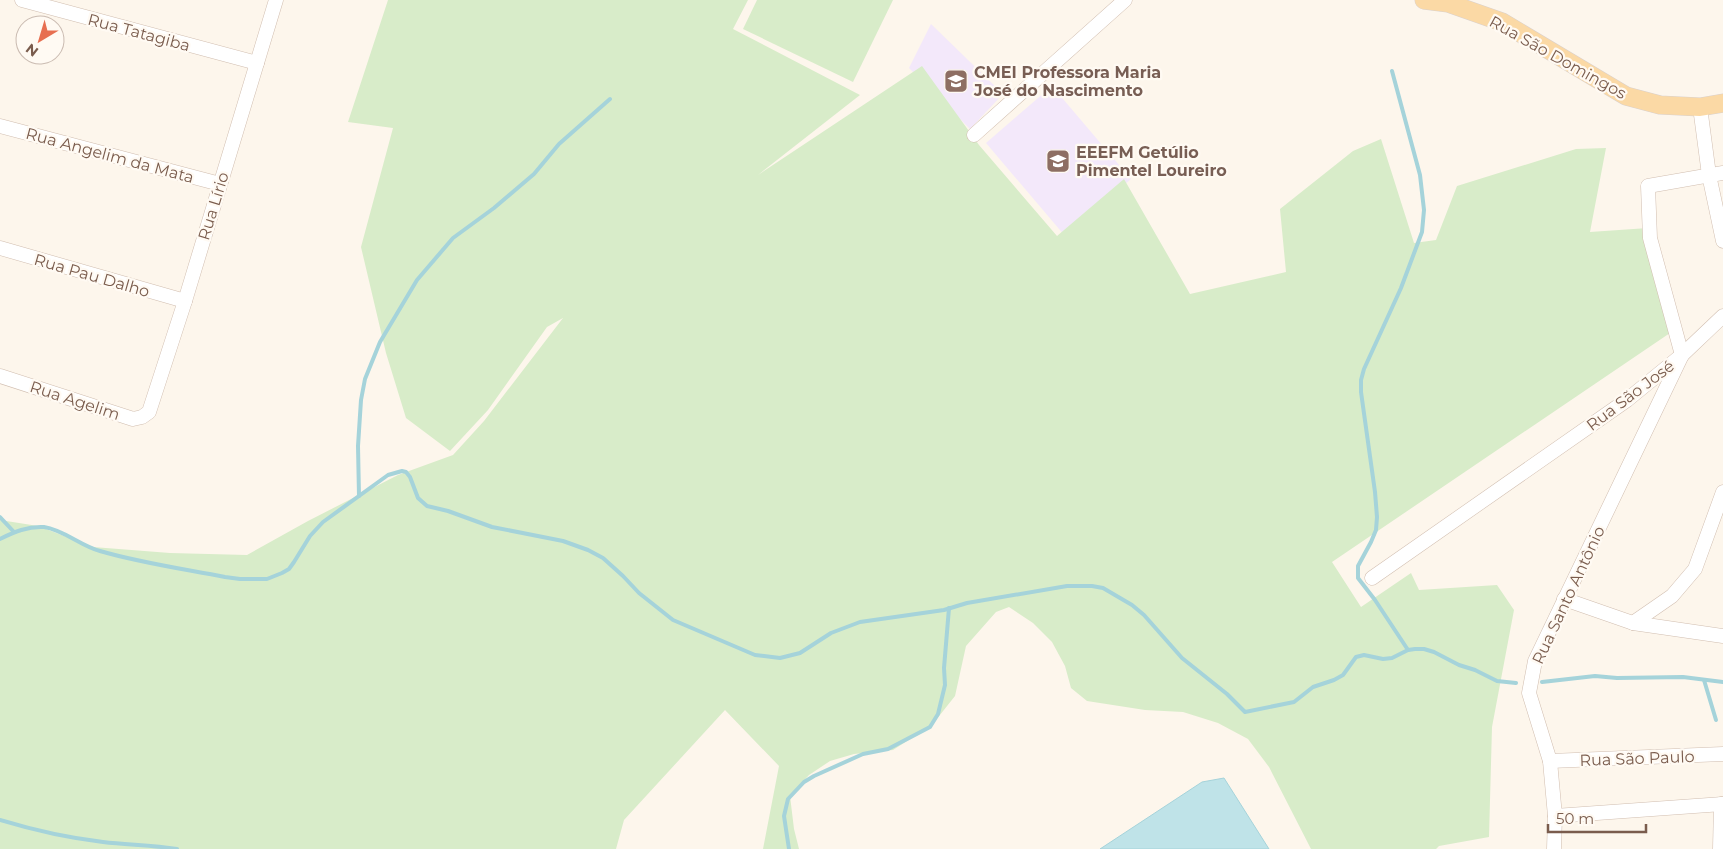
<svg xmlns="http://www.w3.org/2000/svg" width="1723" height="849" font-family="Montserrat,sans-serif">
  <rect width="100%" height="100%" fill="#fdf6ec"/>
  <g fill="#f3e8fa">
    <polygon points="931,24 1003,94 970,129 909,68"/>
    <polygon points="1052,86 1131,179 1065,236 986,143"/>
  </g>
  <g fill="#d8ecc9">
    <polygon points="388,0 748,0 733,29 860,95 758,175 922,66 979,145 1057,236 1124,179 1190,294 1286,272 1280,209 1353,151 1381,139 1414,243 1436,240 1457,186 1576,149 1606,148 1590,232 1648,228 1670,333 1332,562 1361,607 1411,573 1419,590 1497,585 1514,610 1492,727 1489,837 1439,846 1436,849 1311,849 1269,767 1248,739 1218,723 1183,712 1145,710 1087,701 1071,688 1065,666 1052,642 1033,623 1009,607 996,612 966,646 955,696 932,725 893,750 854,754 830,761 809,775 790,796 794,829 799,849 763,849 779,766 725,710 624,820 616,849 0,849 0,520 38,526 93,547 170,553 247,555 308,521 398,475 453,455 484,421 563,318 547,327 488,410 450,451 406,418 386,353 361,247 393,128 348,122"/>
    <polygon points="757,0 893,0 853,82 743,29"/>
  </g>
  <polygon fill="#bfe3e8" stroke="#a5d3da" points="1224,778 1269,849 1100,849 1202,782"/>
  <g fill="none" stroke-linecap="round" stroke-linejoin="round">
    <g stroke="#a5d3da" stroke-width="4">
      <polyline points="1392,71 1420,175 1424,210 1422,232 1401,288 1364,369 1361,380 1361,392 1375,492 1377,517 1376,530 1371,542 1358,566 1358,578 1375,600 1408,650"/>
      <polyline points="359,496 358,446 361,400 365,379 380,342 417,280 453,238 494,208 534,174 559,144 610,99"/>
      <polyline points="0,517 14,532"/>
      <path d="M0,539C14,532 28,526 44,527C64,530 81,546 100,551C141,563 184,569 225,577L240,579H267L282,573L289,569L294,562L310,536L323,522L388,475L402,471L406,472L410,477L418,498L427,506L448,511L492,527L563,541L588,550L603,558L623,576L639,593L673,620L755,655L780,658L800,653L831,633L860,622L944,610L967,603L1067,586H1092L1103,588L1132,605L1144,615L1182,658L1227,694L1245,712L1294,702L1313,687L1334,680L1343,675L1356,657L1364,655L1383,659L1392,658L1408,650L1415,649H1424L1434,652L1459,665L1475,670L1497,681L1516,683"/>
      <polyline points="1704,680 1716,720"/>
      <polyline points="1542,682 1595,676 1617,678 1683,677 1723,682"/>
      <path d="M0,820C33,830 68,838 103,842C128,845 152,845 177,849"/>
      <polyline points="789,849 784,816 788,799 804,782 814,776 863,754 888,749 930,727 938,714 945,685 944,668 949,608"/>
    </g>
    <g stroke="#d1beb0" stroke-width="15">
      <g id="minor">
        <polyline points="22,0 257,63"/>
        <polyline points="1700,107 1709,175 1723,241"/>
        <polyline points="0,126 220,184"/>
        <polyline points="974,135 1125,0"/>
        <polyline points="0,248 185,301"/>
        <polyline points="1682,355 1650,238 1648,186 1723,173"/>
        <polyline points="0,376 133,419 142,417 149,412 185,301 276,0"/>
        <polyline points="1372,578 1627,400 1682,355 1723,316"/>
        <polyline points="1564,599 1633,623 1723,636"/>
        <polyline points="1633,623 1672,596 1695,569 1723,492"/>
        <polyline points="1550,761 1723,754"/>
        <polyline points="1555,816 1723,804"/>
        <polyline points="1554,849 1555,816 1550,761 1529,693 1535,661 1682,355"/>
        <polyline points="1720,849 1721,804"/>
      </g>
    </g>
    <g stroke="#dad1cd" stroke-width="19">
      <polyline id="major" points="1424,0 1448,3 1502,22 1626,96 1660,105 1700,107 1723,103"/>
    </g>
    <use href="#minor" stroke="#fff" stroke-width="14"/>
    <use href="#major" stroke="#fbd9a5" stroke-width="18"/>
  </g>
  <defs>
    <g id="school-square" transform="scale(1.25)"><rect x="-9" y="-9" width="18" height="18" rx="4" fill="#8d6e63" stroke="#fffaf3"/><path d="M0-5L7-2L0 1L-7-2ZM-4 1L0 2.5L4 1V4Q0 6-4 4Z" fill="#fff"/></g>
  </defs>
  <g fill-rule="evenodd">
    <use href="#school-square" x="956" y="81"/>
    <use href="#school-square" x="1058" y="161"/>
  </g>
  <g text-anchor="middle" stroke-width="4.5" stroke-linejoin="round" paint-order="stroke">
    <g font-size="16" fill="#7a5c4d" stroke="#fffaf3">
      <text transform="translate(139 32) rotate(15)" y="6">Rua Tatagiba</text>
      <text transform="translate(1558 57) rotate(29)" y="6">Rua São Domingos</text>
      <text transform="translate(110 155) rotate(15)" y="6">Rua Angelim da Mata</text>
      <text transform="translate(213 206) rotate(-73)" y="6">Rua Lírio</text>
      <text transform="translate(92 275) rotate(16)" y="6">Rua Pau Dalho</text>
      <text transform="translate(1630 395) rotate(-37)" y="6">Rua São José</text>
      <text transform="translate(75 400) rotate(18)" y="6">Rua Agelim</text>
      <text transform="translate(1568 595) rotate(-65)" y="6">Rua Santo Antônio</text>
      <text transform="translate(1637 758) rotate(-2)" y="6">Rua São Paulo</text>
    </g>
    <g font-size="16" font-weight="bold" fill="#785e54" stroke="#fffaf3" text-anchor="start">
      <text x="974" y="78">CMEI Professora Maria<tspan x="974" dy="18">José do Nascimento</tspan></text>
      <text x="1076" y="158">EEEFM Getúlio<tspan x="1076" dy="18">Pimentel Loureiro</tspan></text>
    </g>
  </g>
  <g transform="translate(40 40) rotate(218)"><circle r="24" fill="#fffaf3" stroke="#cabbb1"/>
  <path d="M0-4L9 19L0 12L-9 19Z" fill="#e76f51"/>
  <text y="-8" font-size="14" font-weight="bold" text-anchor="middle" fill="#7a5c4d">N</text>
  </g>
  <path d="M1548 824v8h98v-8" fill="none" stroke="#7a5c4d" stroke-width="2.5"/>
  <text x="1556" y="824" font-size="15" fill="#7a5c4d" stroke="#fffaf3" stroke-width="4" paint-order="stroke">50 m</text>
</svg>
